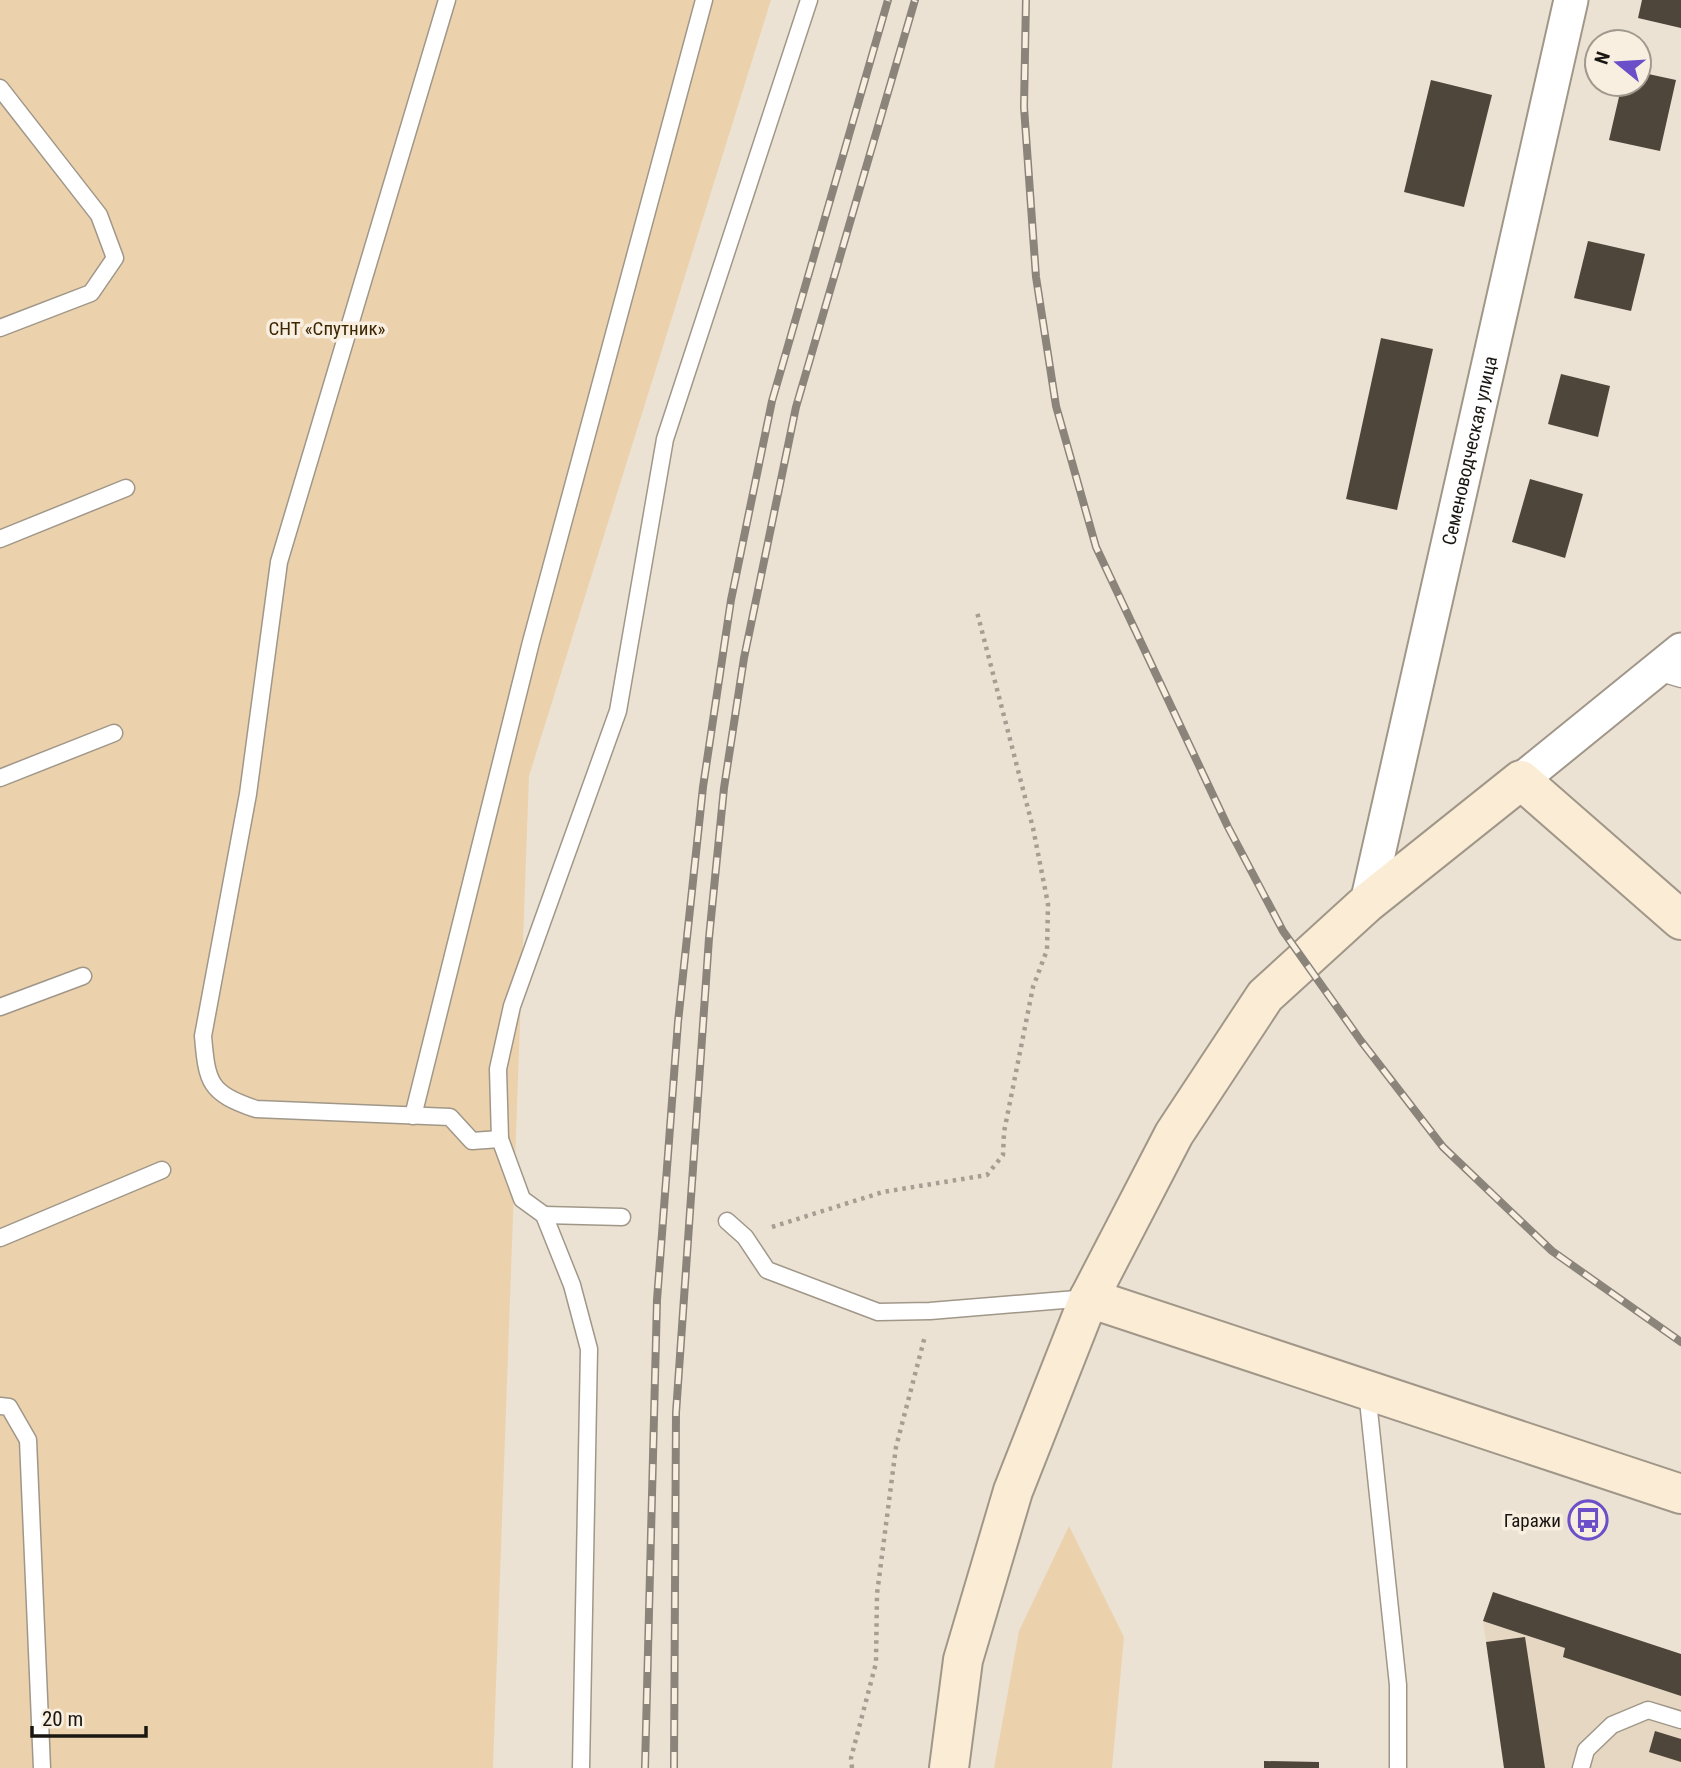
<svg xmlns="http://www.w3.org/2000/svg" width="1681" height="1768" font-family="'Roboto Condensed',sans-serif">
  <rect width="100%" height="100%" fill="#ece2d4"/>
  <polygon fill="#e5d7c2" points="1493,1592 1681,1654 1681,1768 1504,1768 1483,1621"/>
  <g fill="#ebd2ad">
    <polygon points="0,0 771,0 529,776 493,1768 0,1768"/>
    <polygon points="1069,1526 1124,1637 1112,1768 994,1768 1019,1631"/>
  </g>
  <g fill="#4e463a">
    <polygon points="1642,0 1681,0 1681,28 1638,18"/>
    <polygon points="1639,72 1676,80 1660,151 1609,140 1622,84 1639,84"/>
    <polygon points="1431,80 1492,95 1464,207 1404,192"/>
    <polygon points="1588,241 1645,254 1631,311 1574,298"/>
    <polygon points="1381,338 1433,349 1397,510 1346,499"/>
    <polygon points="1561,374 1610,386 1598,437 1548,424"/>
    <polygon points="1530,479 1583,494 1565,558 1512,542"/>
    <polygon points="1493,1592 1681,1654 1681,1696 1563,1657 1565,1648 1483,1621"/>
    <polygon points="1525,1637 1545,1768 1504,1768 1486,1642"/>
    <polygon points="1655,1731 1681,1739 1681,1762 1649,1752"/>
    <polygon points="1264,1761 1319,1762 1319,1768 1264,1768"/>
  </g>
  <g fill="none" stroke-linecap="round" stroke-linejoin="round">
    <g stroke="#a09789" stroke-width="19">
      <g id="lane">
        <path d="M447,0L279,562L248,794L203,1036C207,1083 209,1093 256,1109L450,1117L472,1141L500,1139"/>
        <polyline points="0,88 99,215 115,258 91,293 0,328"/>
        <polyline points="0,539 126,488"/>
        <polyline points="1654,671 1681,679"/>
        <polyline points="0,778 114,733"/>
        <polyline points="0,1007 83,976"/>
        <polyline points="413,1116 531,642 704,0"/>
        <polyline points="544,1215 622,1217"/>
        <polyline points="727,1221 745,1237 767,1270 878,1312 930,1311 1088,1298"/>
        <polyline points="0,1238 162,1170"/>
        <polyline points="1367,1391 1398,1685 1398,1768"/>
        <polyline points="0,1406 9,1407 28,1440 42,1768"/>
        <polyline points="581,1768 589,1349 572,1285 544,1215 522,1199 500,1139 498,1069 512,1006 618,711 665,439 809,0"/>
        <polyline points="1581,1768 1586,1750 1612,1725 1648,1710 1681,1720"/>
      </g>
    </g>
    <g stroke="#a09789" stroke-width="37">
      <g id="street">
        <polyline points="1521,780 1681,650"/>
        <path id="s1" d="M1367,903L1571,0"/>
      </g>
    </g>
    <g stroke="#a09789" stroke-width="42">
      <g id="secondary">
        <polyline points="1089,1298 1681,1494"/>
        <polyline points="949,1768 963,1660 1013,1491 1089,1298 1174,1134 1265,996 1367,903 1521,780 1681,920"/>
      </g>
    </g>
    <g stroke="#a69e93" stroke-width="4.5" stroke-dasharray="3.5 5" stroke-linecap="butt">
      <polyline points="772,1227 883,1192 987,1175 1003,1155 1004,1132 1033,987 1047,950 1048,904 1033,828 977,612"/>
      <polyline points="852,1768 851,1758 876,1663 877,1594 896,1447 925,1336"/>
    </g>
    <use href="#lane" stroke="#fff" stroke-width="16"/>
    <use href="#street" stroke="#fff" stroke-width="33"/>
    <use href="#secondary" stroke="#fbecd5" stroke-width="38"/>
    <g stroke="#8b847a" stroke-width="8">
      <g id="rail">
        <polyline points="1026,0 1024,107 1036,277 1056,406 1096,547 1228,827 1283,931 1361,1041 1443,1147 1552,1251 1681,1342"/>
        <polyline points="645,1768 657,1300 678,1022 703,787 731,600 772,401 888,0"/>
        <polyline points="674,1768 676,1413 709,938 724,788 744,658 796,407 915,0"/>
      </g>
    </g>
    <use href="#rail" stroke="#f9efe1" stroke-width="5" stroke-dasharray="16" stroke-linecap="butt"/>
  </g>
  <defs>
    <g id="bus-ring" transform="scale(2.0125)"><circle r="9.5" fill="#f9efe1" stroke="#6a4fc9" stroke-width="1.5"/><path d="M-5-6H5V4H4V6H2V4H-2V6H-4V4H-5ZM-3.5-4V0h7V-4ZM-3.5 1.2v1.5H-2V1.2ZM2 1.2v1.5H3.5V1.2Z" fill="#6a4fc9"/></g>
  </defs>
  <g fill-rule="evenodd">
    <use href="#bus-ring" x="1588" y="1520"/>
  </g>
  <g text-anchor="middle" stroke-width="7" stroke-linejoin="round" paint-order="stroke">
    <g font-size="19" fill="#3c2700" stroke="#f9efe1">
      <text x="327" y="335">СНТ «Спутник»</text>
    </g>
    <g font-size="19" fill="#1a1712" stroke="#f9efe1">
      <text dy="7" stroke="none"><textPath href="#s1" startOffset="464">Семеноводческая улица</textPath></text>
    </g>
    <g font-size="19" fill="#1a1712" stroke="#f9efe1" text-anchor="end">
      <text x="1561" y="1527">Гаражи</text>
    </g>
  </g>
  <g transform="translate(1618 63) rotate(288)"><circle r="33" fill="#f9efe1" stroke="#a0998e" stroke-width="2"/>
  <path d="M0-5L12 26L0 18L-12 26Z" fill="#6a4fc9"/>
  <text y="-10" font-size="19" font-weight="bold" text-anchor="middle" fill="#1a1712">N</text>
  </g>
  <path d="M32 1726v10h114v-10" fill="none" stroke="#1a1712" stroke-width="3.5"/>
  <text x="42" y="1726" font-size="21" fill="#1a1712" stroke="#f9efe1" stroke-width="5" paint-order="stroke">20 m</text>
</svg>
